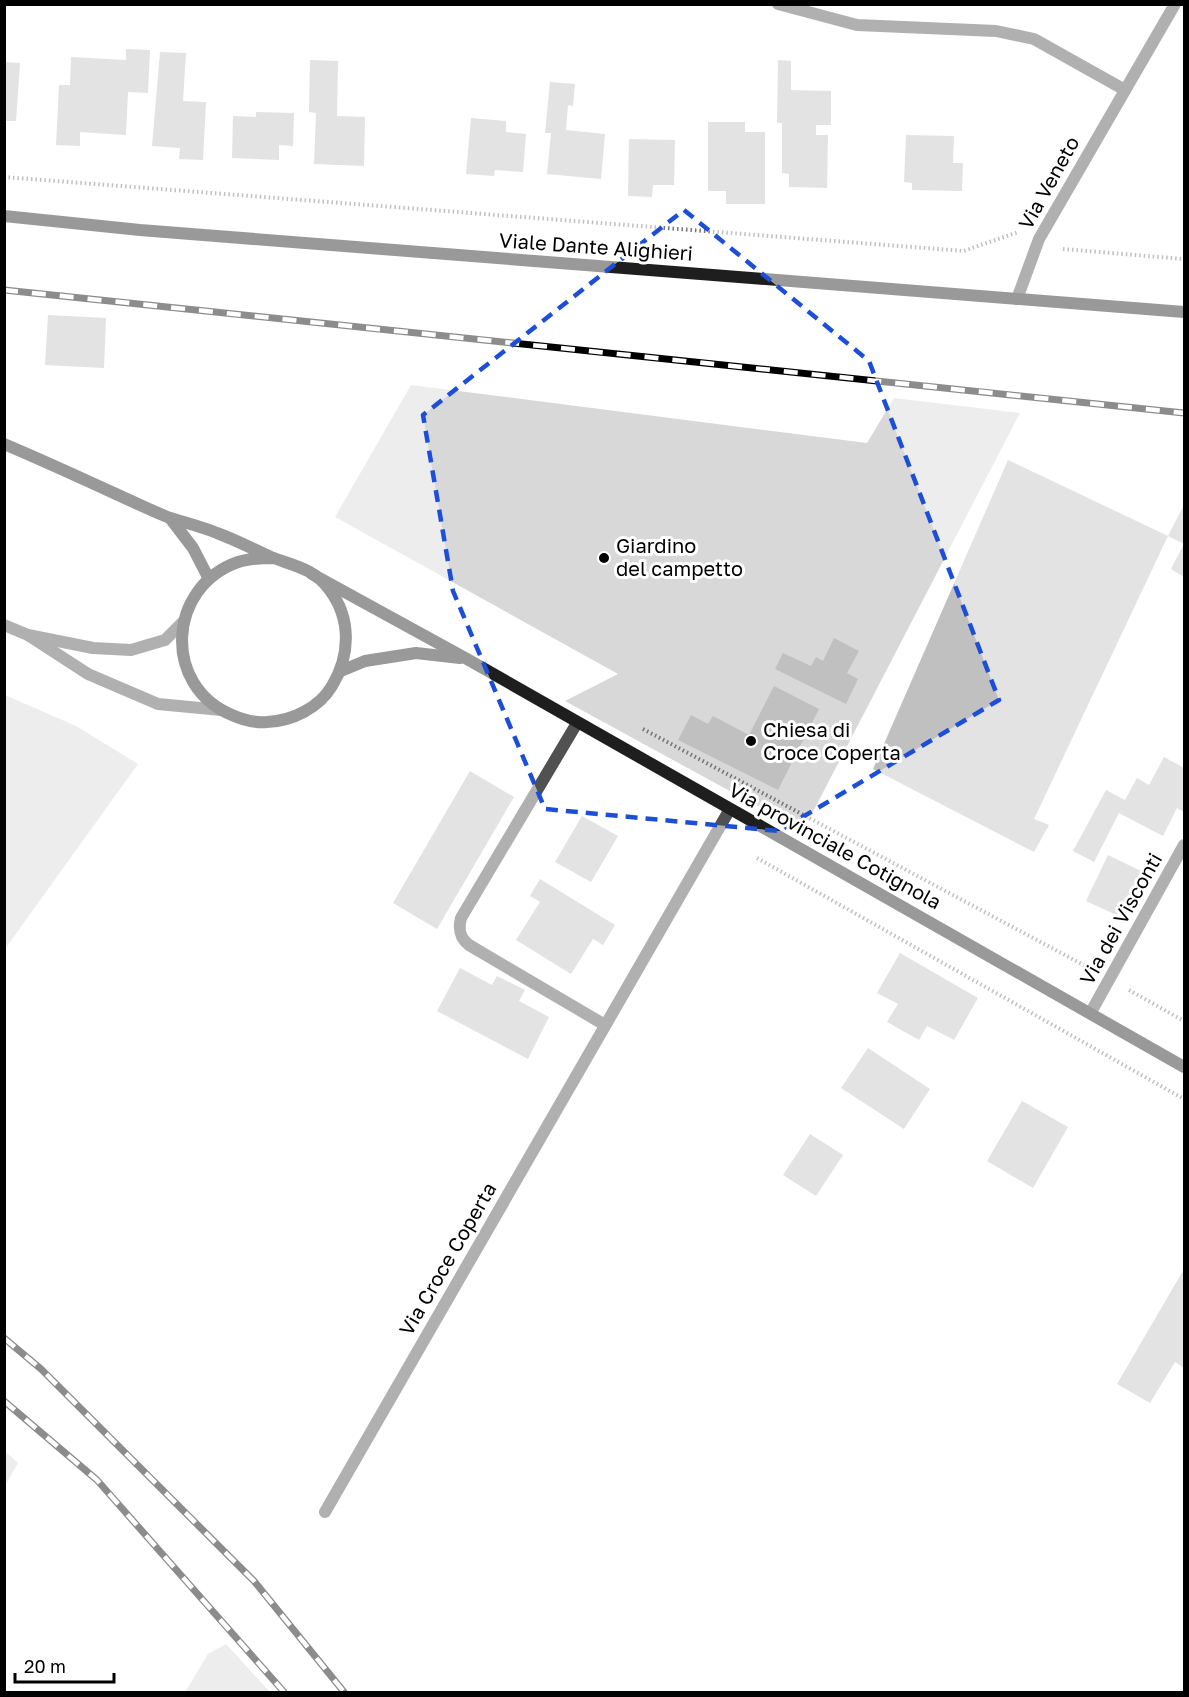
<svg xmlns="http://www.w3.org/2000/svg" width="1189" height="1697" font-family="'Golos Text',sans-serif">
  <rect width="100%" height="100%" fill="#fff"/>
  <g fill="#d8d8d8">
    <polygon points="411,385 867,443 894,398 1020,413 803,831 565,701 618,674 335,517"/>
    <polygon points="5,695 76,726 138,764 5,949"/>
    <polygon points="5,1451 18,1463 5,1486"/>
    <polygon points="226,1644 270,1692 185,1692 208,1654"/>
  </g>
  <g fill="#c0c0c0">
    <polygon points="126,49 150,50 148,93 128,92 126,135 80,132 80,146 56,145 59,85 70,85 71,57 126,60"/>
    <polygon points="160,52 186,53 183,101 206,102 203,160 179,159 180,148 152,146"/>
    <polygon points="310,60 338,61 337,116 365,117 364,166 314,164 316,113 309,112"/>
    <polygon points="778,60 791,61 791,90 831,91 831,125 816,125 816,135 828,135 827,188 789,187 789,174 782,173 782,123 777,123"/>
    <polygon points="4,62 20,63 16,121 4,121"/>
    <polygon points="550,82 575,84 573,106 568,105 566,130 605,134 601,179 547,174 551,133 545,133"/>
    <polygon points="256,112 294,113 293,146 279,145 279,160 232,158 233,116 256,117"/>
    <polygon points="471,118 506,121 506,132 526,134 523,172 495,170 494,176 466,174"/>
    <polygon points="708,122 745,122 745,132 765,132 765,204 726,204 726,191 708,191"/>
    <polygon points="906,135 954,136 953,163 963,163 962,191 912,190 912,183 904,182"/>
    <polygon points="629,139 675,140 674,185 653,185 652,197 628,196"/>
    <polygon points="48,315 106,318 104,368 45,365"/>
    <polygon points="1008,460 1168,536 1034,819 1049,825 1034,852 873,769"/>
    <polygon points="1184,505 1184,577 1171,569 1184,544 1168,536"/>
    <polygon points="834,638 859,651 847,673 858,679 846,704 775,669 783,653 811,666 816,657 823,661"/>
    <polygon points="774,686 819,709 778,790 678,740 691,715 708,724 713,716 749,735"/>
    <polygon points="1164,757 1184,768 1184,812 1177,808 1163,836 1119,813 1094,862 1073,851 1106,790 1125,800 1137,778 1149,785"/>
    <polygon points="470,771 514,797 437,929 393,903"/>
    <polygon points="582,816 618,836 591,882 555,862"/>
    <polygon points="1108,855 1147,874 1125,919 1086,901"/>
    <polygon points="540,879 615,925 603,945 593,939 571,974 516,940 540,902 530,896"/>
    <polygon points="900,953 978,998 954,1040 927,1026 919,1040 887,1022 898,1004 877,993"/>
    <polygon points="460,968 492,985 497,976 525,990 519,1001 549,1017 528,1059 437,1011"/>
    <polygon points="868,1048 930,1089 904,1129 841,1088"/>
    <polygon points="1022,1101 1068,1127 1033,1188 987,1161"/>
    <polygon points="810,1134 843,1155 816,1196 783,1175"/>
    <polygon points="1184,1269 1184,1368 1175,1362 1150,1403 1117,1384"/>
  </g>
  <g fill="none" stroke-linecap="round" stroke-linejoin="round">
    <g stroke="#737373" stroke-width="4" stroke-dasharray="1.5 3" stroke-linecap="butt">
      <polyline points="4,177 964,251 1018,232"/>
      <polyline points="1063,249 1184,259"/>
      <polyline points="643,729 1091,969"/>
      <polyline points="757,858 1184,1099"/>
      <polyline points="1129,990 1184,1021"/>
    </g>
    <g stroke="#515151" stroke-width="12">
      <polyline points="4,625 28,635 93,648 131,650 165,640 183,622"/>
      <polyline points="28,635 88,674 158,704 221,710"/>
      <path d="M577,723L461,918C458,930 460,938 469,945L605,1025"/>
    </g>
    <g stroke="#515151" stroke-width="12">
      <polyline points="778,4 857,25 996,31 1034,39 1125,90"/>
      <polyline points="1017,299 1039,239 1175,4"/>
      <polyline points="1091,1012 1184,845"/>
      <polyline points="325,1512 730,809"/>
    </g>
    <g stroke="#1e1e1e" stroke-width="12">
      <polyline points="4,216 140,230 1184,312"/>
      <path d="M4,444C42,460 79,477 116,494C134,502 152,511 170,518C186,523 202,527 217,533C236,540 253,549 271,557C294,566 313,568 329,589C352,619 350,656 332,686C319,708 292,721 267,722C255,723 243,720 232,715C162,686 167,587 238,562C250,558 262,558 274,558"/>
      <polyline points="170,518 193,548 209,579"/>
      <polyline points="312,574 467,659 1184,1067"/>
      <polyline points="341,671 365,661 416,653 460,658"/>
    </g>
    <g stroke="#000" stroke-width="7">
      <g id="rail">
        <polyline points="4,290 1184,413"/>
        <polyline points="4,1338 41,1369 254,1581 344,1692"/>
        <polyline points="4,1401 97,1480 284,1692"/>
      </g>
    </g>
    <use href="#rail" stroke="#fff" stroke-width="4.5" stroke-dasharray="14" stroke-linecap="butt"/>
  </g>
  <path d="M0 0H1189V1697H0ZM684,210L869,361L999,700L779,831L545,809L453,591L423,415Z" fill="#fff" fill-opacity=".55" fill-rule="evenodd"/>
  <path fill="none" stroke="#1d4ed8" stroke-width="4.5" stroke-dasharray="12 8" stroke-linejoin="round" d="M684,210L869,361L999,700L779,831L545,809L453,591L423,415Z"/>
  <g fill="#000" stroke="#fff" stroke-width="2">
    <circle cx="604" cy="558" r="6"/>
    <circle cx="751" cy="741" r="6"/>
  </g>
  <g text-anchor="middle" stroke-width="6" stroke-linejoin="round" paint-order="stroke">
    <g font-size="20" fill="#000" stroke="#fff">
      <text transform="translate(1049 183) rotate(-61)" y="7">Via Veneto</text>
      <text transform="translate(596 247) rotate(4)" y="7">Viale Dante Alighieri</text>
      <text transform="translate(835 846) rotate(29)" y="7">Via provinciale Cotignola</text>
      <text transform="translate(1121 919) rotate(-61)" y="7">Via dei Visconti</text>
      <text transform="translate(448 1259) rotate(-60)" y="7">Via Croce Coperta</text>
    </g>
    <g font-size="20" fill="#000" stroke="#fff" text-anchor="start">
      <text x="616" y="553">Giardino<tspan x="616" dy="23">del campetto</tspan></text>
      <text x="763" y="737">Chiesa di<tspan x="763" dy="23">Croce Coperta</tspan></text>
    </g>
  </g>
  <rect width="1189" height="1697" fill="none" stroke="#000000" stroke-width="12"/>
  <path d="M15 1673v9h99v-9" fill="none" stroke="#000000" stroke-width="3"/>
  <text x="24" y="1673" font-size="18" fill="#000000" stroke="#ffffff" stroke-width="4.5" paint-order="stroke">20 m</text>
</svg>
